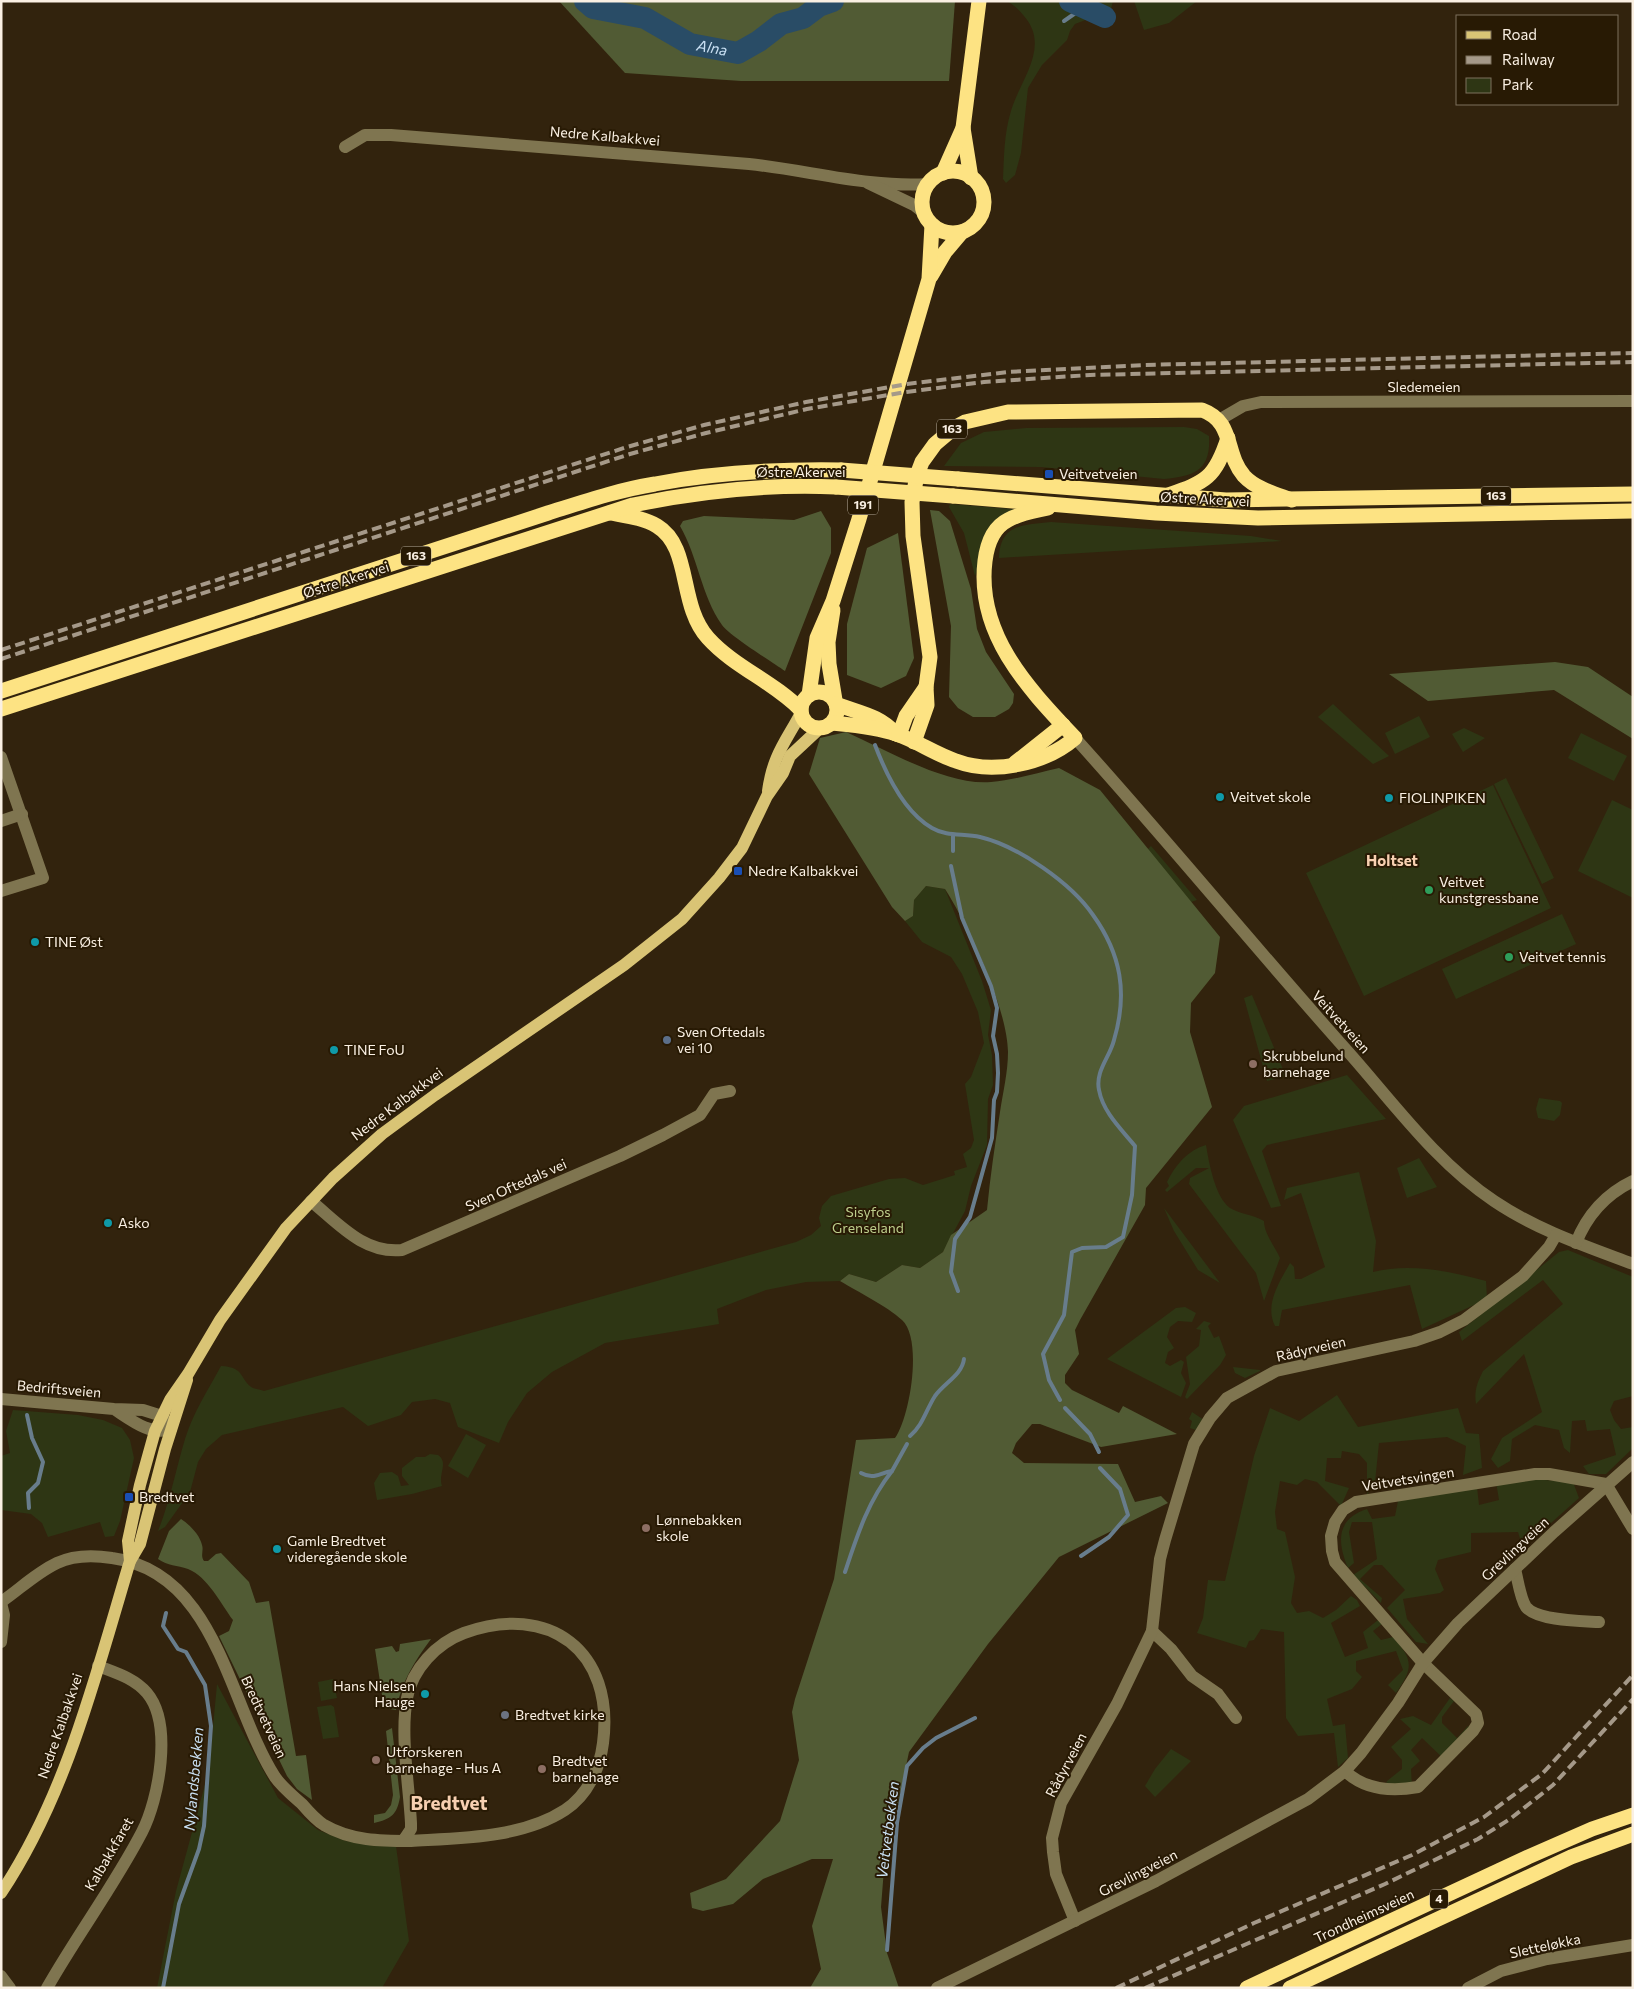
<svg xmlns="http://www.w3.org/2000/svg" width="1634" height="1989" font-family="Commissioner,sans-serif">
  <rect width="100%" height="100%" fill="#32230d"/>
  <g fill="#2e3614">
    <path d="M1007,1H1113L1110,13L1097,8L1088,19L1075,24L1070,31L1067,40L1042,65L1028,88L1021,153L1015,175L1006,183L1003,179C1004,156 1004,134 1011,111C1020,80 1051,47 1024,16C1019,10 1014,5 1007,1Z"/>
    <polygon points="1134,1 1197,1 1169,23 1144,30"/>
    <path d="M1184,427L1197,429L1209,436C1211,470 1195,476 1164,479L1041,467L944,466L961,443L984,432L1026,428Z"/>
    <polygon points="950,504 1023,510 999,519 975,576 964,533 949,507"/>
    <path d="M1051,522L1251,536L1282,541L999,558C1000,524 1023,525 1051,522Z"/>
    <polygon points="1333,704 1389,756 1373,764 1318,717"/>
    <polygon points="1419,716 1430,737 1395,754 1385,733"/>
    <polygon points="1464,728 1485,738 1463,752 1452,734"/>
    <polygon points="1581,733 1627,756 1614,781 1568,758"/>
    <polygon points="1506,778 1554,878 1542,884 1494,784"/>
    <polygon points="1493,785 1551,908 1364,996 1306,873"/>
    <polygon points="1612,800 1633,810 1633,898 1578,871"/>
    <polygon points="1151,846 1197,900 1188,903 1138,859"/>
    <path d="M926,886L945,889L982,981L991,1010L988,1035L992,1055L993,1085L988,1099L987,1145L971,1186L965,1211L943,1252L920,1268L902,1265L876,1282L849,1274L840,1281L806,1282L766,1290L717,1309L719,1324L605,1343L552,1372L527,1393L508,1422L499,1443L458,1427L450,1403L435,1399L412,1402L401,1415L368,1426L343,1407L222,1435L206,1449L198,1462L190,1492L165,1527L158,1531C170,1501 176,1469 185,1439C193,1413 208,1390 221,1366C246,1367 239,1380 253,1388C256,1389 261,1390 264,1391L796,1242L811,1235L821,1226L819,1218L822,1206L831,1196L889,1179L905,1178L923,1185L955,1175L954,1171L967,1167L963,1154L971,1148L974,1140L965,1084L971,1077L984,1043L978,1012L962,974L951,957L922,942L905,921L913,916L914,900Z"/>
    <polygon points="1562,914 1576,944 1456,999 1442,969"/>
    <polygon points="1252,995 1285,1074 1284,1077 1267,1081 1244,998"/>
    <polygon points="1347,1075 1386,1119 1267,1145 1262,1151 1281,1206 1271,1208 1233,1120 1244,1106"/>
    <polygon points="1539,1098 1560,1101 1562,1103 1560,1115 1554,1121 1538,1118 1536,1109"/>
    <path d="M1206,1145C1209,1163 1215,1197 1230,1208C1240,1214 1254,1215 1264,1221C1264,1234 1275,1246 1280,1258L1264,1301L1256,1273L1189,1184L1190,1178L1209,1168H1196L1167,1192L1165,1190L1169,1186L1167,1182C1175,1165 1188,1150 1206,1145Z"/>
    <polygon points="1419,1158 1437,1187 1407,1198 1397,1168"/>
    <path d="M1359,1172L1376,1241L1373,1272C1409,1263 1450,1271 1486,1281L1487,1299L1422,1329L1410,1285L1282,1310L1279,1326H1275C1264,1305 1280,1281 1290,1263L1294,1267L1295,1279H1301L1325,1267L1301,1193L1284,1200L1287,1188Z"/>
    <polygon points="1164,1208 1220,1283 1198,1270 1174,1231"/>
    <path d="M1568,1250L1633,1277V1396L1614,1401L1610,1410L1614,1420L1621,1429L1633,1427V1448L1606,1474H1589L1583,1466L1616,1455L1610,1429L1587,1431L1585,1420L1572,1421L1570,1453L1564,1448L1559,1430L1535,1425L1512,1439L1510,1461L1498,1468L1491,1459L1502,1438L1542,1412L1524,1354L1476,1404C1474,1391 1477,1383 1483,1371L1563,1304L1543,1280L1462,1341L1459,1332L1559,1252Z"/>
    <polygon points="1185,1307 1196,1313 1192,1322 1178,1321 1170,1327 1167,1337 1174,1348 1168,1352 1165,1363 1170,1366 1181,1360 1184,1362 1181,1373 1186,1383 1181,1397 1107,1359 1176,1308"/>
    <polygon points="1204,1321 1211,1323 1208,1326 1214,1338 1219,1336 1226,1355 1220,1365 1187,1399 1185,1397 1190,1384 1186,1357 1199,1346 1201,1330 1196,1329"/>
    <polygon points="1233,1367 1260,1370 1260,1371 1245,1378 1235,1373"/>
    <path d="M1337,1395L1358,1427L1458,1408L1466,1433L1479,1434L1482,1468L1463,1475L1466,1446L1447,1437L1379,1443L1375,1482L1367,1495V1463L1359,1454L1342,1451L1341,1458H1327L1325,1481L1349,1488L1341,1506L1317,1482L1305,1479L1297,1485L1280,1481L1275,1512L1277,1529L1285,1532L1295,1577L1291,1603L1297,1613L1309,1611L1323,1618L1336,1610L1351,1596L1357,1600L1360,1606L1331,1623L1345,1657L1368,1648L1363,1632L1378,1620L1382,1624L1373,1631L1381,1640L1393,1637C1414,1660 1413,1669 1396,1693L1388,1685L1403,1670L1396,1651L1356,1661V1671L1362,1677L1352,1689L1327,1699L1333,1726L1345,1724L1348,1758L1338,1767L1334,1733L1298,1736L1286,1718L1284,1632L1261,1629L1254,1640L1249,1641L1246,1648L1197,1633L1203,1618L1208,1580L1225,1581L1254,1456L1270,1408L1299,1421Z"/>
    <polygon points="13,1410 78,1415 103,1420 122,1428 130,1440 134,1458 120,1521 114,1536 105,1537 100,1522 48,1537 42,1523 31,1514 1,1510 1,1456 10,1453 6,1431"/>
    <polygon points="1192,1412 1204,1420 1196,1430 1190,1428 1192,1421 1189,1419"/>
    <polygon points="466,1434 486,1445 468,1478 448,1466"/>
    <path d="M430,1454L438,1455C449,1463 438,1473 442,1486L412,1494L377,1500L374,1483L380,1473L392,1472L398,1476L401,1486L409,1485L402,1476V1468L416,1457H425Z"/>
    <path d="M1531,1479L1573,1482L1579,1498L1523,1548L1518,1532L1471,1533V1552L1438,1560L1435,1569L1444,1590L1440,1593L1403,1599L1407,1619L1428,1644L1416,1642L1387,1608L1405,1590L1382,1565H1374L1360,1579L1382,1598L1381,1603L1353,1575L1377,1559L1372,1522H1352L1349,1532L1354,1563L1348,1568C1337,1542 1336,1519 1367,1509L1372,1519L1395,1516L1398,1501L1477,1487L1479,1505L1499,1500L1496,1482Z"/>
    <polygon points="333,1679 337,1698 321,1701 318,1682"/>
    <polygon points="217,1684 278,1798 318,1830 346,1841 396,1846 409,1941 382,1988 157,1988 176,1891 209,1770"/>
    <polygon points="1450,1698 1454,1701 1442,1717 1442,1723 1457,1738 1468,1726 1471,1728 1444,1759 1422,1738 1411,1750 1420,1761 1411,1769 1412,1786 1385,1786 1387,1781 1402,1769 1402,1760 1391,1747 1411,1729 1400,1719 1413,1716 1431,1725"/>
    <polygon points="331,1705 334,1707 339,1737 323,1739 317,1707"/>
    <polygon points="1171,1749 1191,1761 1155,1797 1145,1786 1155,1769"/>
  </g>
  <g fill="#515b34">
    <polygon points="559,1 955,1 949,81 741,81 625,73"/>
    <polygon points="930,510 939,511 950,521 971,589 977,629 986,652 1014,694 1013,703 1009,709 995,717 973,717 958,708 949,697 951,626"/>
    <path d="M821,511L831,528V553L785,671C772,662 730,636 722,625C701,595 698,557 680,526L683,521L704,516L794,520Z"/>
    <polygon points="898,533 914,658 906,676 881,688 847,675 847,624 867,548"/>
    <polygon points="1555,662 1588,667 1633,697 1633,739 1554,690 1428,701 1389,674"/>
    <path d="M846,732C887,750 947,786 991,782C1014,780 1036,773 1059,768L1100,790L1220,937L1215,973L1191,1003L1190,1032L1212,1107L1146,1188L1145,1205L1080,1320L1075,1330L1079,1354L1065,1375V1383L1072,1390L1119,1413L1123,1406L1177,1434L1101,1447L1040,1424H1032L1016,1443L1012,1453L1024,1463L1118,1464L1135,1502L1161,1496L1168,1503L1059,1557L988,1644L909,1752L884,1869L881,1907L887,1953L899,1988H810L821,1969L812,1926L833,1859H812L763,1879L733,1904L703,1911L692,1908L690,1893L726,1879L780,1821L799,1760L792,1712L795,1699L834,1579L856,1440L895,1438C910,1417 923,1339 902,1320C887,1306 858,1292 840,1281L849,1274L876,1282L902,1265L920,1268L943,1252L951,1235L987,1210C990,1177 995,1145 1000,1112C1003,1092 1008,1072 1008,1052C1007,1007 969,927 945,889L926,886L914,900L913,916L905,921L892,907L809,774L820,738Z"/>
    <path d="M181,1519C189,1524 200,1535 202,1545C204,1551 200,1555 204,1561H208L216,1554L221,1553L249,1582L256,1603L269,1601L296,1756L306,1755L312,1800L297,1789L287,1776L219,1636L229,1631L233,1620C221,1604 208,1577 188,1569C177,1565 168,1566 158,1559L169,1531Z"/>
    <path d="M431,1639C414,1662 402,1681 396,1710L384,1708L375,1649L392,1646L396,1652L399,1651L400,1644Z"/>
    <path d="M392,1728L400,1797C397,1815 391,1819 374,1823V1815L385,1813L391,1805L393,1795L386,1731Z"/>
  </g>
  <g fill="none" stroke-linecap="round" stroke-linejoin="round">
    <g stroke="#687d8c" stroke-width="4">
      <polyline points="1064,21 1077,12 1088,9"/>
      <path d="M875,745C886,774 904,812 932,828C947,837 964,833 980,837C1018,846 1071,883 1093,915C1121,954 1128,993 1114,1040C1110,1057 1095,1071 1099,1090C1103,1112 1121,1129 1135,1146L1132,1195L1123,1237L1106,1247L1082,1248L1072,1252L1064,1315L1043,1354L1049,1380L1060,1400"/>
      <polyline points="953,851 953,836"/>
      <polyline points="951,866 962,918 991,986 997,1008 993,1036 997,1054 998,1073 997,1092 994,1100 992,1138 970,1217 955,1239 951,1272 958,1291"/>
      <polyline points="1065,1408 1090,1434 1099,1452"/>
      <polyline points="27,1415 32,1438 43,1462 38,1483 28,1493 29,1508"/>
      <path d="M910,1436C923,1425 926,1410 935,1396C944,1383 962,1375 964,1359"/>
      <path d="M861,1473C874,1480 879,1473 892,1471L907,1444"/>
      <polyline points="1081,1556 1109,1537 1128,1515 1120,1489 1100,1468"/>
      <path d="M845,1572C857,1536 868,1501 892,1471"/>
      <polyline points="887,1950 897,1823 907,1766 923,1748 936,1738 975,1718"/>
      <polyline points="163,1988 179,1904 199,1849 204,1826 211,1726 205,1685 186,1652 178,1649 163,1626 166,1613"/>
    </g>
    <g stroke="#294c66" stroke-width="22">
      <path id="s1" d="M585,1L593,8L645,18L690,44L738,53L759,41L781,24L803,18L819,6L833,1"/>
      <polyline points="1070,1 1105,17"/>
    </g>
    <g stroke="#7f7550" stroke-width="12">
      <path d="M345,147L365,135H391L749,164C807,170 870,188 928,184"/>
      <polyline points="868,183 914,205 923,212"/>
      <polyline points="1219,420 1243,406 1261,402 1633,401"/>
      <path d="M1075,738C1169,842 1257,950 1350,1054C1395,1105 1437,1163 1494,1201C1537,1230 1585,1246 1633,1264"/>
      <polyline points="1,757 43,878 1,891"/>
      <polyline points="1,821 22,814"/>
      <path d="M311,1201C339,1224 364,1254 402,1250L620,1156L663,1135L700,1115L714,1094L730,1091"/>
      <path d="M1576,1243C1587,1215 1606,1194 1633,1181"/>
      <path d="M1,1399L114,1409L143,1410L162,1416L171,1429C150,1436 131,1420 114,1409"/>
      <path d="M1515,1569C1518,1580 1520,1598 1526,1607C1537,1621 1582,1621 1599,1622"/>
      <path d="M1,1602C20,1589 36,1573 57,1563C74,1555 93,1555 112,1558C217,1572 228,1703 275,1777C282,1787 293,1796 302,1804C308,1811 316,1820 324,1825C351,1841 381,1841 411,1841C462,1838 522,1838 565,1810C588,1795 600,1768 603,1743C615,1651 549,1602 464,1633C437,1643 412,1669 407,1698C400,1734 409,1785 411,1823V1829L403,1841"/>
      <polyline points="1,1603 4,1615 1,1642"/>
      <polyline points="1152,1631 1171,1649 1192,1676 1218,1694 1236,1718"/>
      <path d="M1345,1771C1365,1790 1391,1792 1418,1787L1473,1731L1478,1723L1476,1714L1423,1663L1335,1562L1332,1551L1331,1536L1335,1522L1343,1510L1356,1502L1535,1474H1549L1606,1484L1633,1529"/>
      <polyline points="1075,1921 1056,1874 1053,1852 1052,1838 1061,1803 1117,1704 1152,1631 1160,1559 1165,1540 1194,1444 1210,1418 1227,1398 1276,1371 1414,1341 1440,1332 1464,1320 1523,1276 1549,1247 1556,1235"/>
      <polyline points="1,1976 10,1988"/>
      <path d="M47,1988C77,1935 114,1886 142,1832C159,1799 173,1724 147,1693C134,1678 116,1673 98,1666"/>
      <polyline points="937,1988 1156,1881 1308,1799 1345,1771 1361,1753 1398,1703 1423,1663 1458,1623 1554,1532 1633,1462"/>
      <polyline points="1468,1988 1501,1971 1547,1959 1633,1945"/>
    </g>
    <g stroke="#d9c475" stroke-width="12">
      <path d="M768,791C773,755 785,743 801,713"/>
      <polyline points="130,1561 128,1541 140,1485 155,1431 170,1400 188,1374 220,1320 286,1228 333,1178 382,1134 435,1095 624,965 682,919 719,878 742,848 767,796 783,773 790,756 820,728"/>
      <path d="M1,1893C67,1794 96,1674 130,1561L140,1544L165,1449L187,1380"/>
    </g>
    <g stroke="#fde383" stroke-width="15">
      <polyline points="963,128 971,178"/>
      <circle cx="953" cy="202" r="31"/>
      <polyline points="943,173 963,128 979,1"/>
      <polyline points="931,276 945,252 962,232"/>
      <polyline points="958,479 1226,500 1633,494"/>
      <path d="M1168,495C1206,482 1215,478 1228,438"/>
      <polyline points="953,496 1156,513 1258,518 1633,511"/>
      <path d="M610,513C626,516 644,518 657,526C692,547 678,605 708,638C734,667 774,682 801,710"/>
      <polyline points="833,610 828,642 829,664 835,700"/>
      <path d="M1,691L548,513C583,502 618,490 655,484C717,472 778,469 841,470"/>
      <circle cx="819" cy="710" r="18"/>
      <polyline points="809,695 817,638 833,601 859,519 929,279 932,225"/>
      <path d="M836,704C859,713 879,715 896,734"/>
      <path d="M1,709L633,505C700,491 767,484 836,487"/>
      <path d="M832,723C852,725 877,727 896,734C917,741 935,754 956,761C993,775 1045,764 1075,738C1029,689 976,635 985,561C987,545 992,528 1008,520C1020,513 1035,511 1048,508"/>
      <polyline points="899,735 906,716 926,687"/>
      <path d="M914,742L927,705L926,687L930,657L913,536L912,502L917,475L922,462L935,444L954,428L965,422L1008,412L1202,410C1235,422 1224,453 1244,476C1256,489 1276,494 1292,500"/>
      <polyline points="1015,763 1063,725"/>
      <polyline points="1247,1988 1528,1857 1592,1829 1633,1815"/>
      <polyline points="1290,1988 1571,1857 1633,1834"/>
    </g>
    <g stroke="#a59989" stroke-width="4" stroke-dasharray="10 5" stroke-linecap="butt">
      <polyline points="1,650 627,447 704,425 806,402 907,384 1008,372 1145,365 1633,353"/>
      <polyline points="1,659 630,454 706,433 807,409 906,392 984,382 1090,375 1633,362"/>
      <polyline points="1116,1988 1254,1923 1412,1855 1484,1817 1542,1774 1633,1675"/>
      <polyline points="1145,1988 1385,1884 1478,1839 1510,1819 1553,1785 1633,1699"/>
    </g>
    <g stroke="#fde383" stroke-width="15">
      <polyline points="841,470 958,479"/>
      <polyline points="836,487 953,496"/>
    </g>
  </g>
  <g fill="#1a4fb4" stroke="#281a04" stroke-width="2">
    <rect x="1044" y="469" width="10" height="10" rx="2.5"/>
    <rect x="733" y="866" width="10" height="10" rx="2.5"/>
    <rect x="124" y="1492" width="10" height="10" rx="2.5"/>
  </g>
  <g fill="#0f9aa8" stroke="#281a04" stroke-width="2">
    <circle cx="1220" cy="797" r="5"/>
    <circle cx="1389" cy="798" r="5"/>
    <circle cx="35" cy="942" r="5"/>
    <circle cx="334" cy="1050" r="5"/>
    <circle cx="108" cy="1223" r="5"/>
    <circle cx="277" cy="1549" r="5"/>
    <circle cx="425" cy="1694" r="5"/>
  </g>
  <g fill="#2e9e5b" stroke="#281a04" stroke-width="2">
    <circle cx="1429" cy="890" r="5"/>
    <circle cx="1509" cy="957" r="5"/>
  </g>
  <circle fill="#5c6f8a" stroke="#281a04" stroke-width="2" cx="667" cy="1040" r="5"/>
  <g fill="#8d6e63" stroke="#281a04" stroke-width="2">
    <circle cx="1253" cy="1064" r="5"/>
    <circle cx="646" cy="1528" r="5"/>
    <circle cx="376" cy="1760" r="5"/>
    <circle cx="542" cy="1769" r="5"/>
  </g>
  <circle fill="#6b7280" stroke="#281a04" stroke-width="2" cx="505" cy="1715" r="5"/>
  <g text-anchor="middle" stroke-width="4" stroke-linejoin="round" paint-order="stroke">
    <g fill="#281a04" stroke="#bbb0a0" stroke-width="1">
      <rect x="937" y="419.5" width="30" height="19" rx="4"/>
      <rect x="1481" y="486.5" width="30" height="19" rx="4"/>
      <rect x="848" y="495.5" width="30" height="19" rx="4"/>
      <rect x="401" y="546.5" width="30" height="19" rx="4"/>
      <rect x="1430" y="1889.5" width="18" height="19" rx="4"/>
    </g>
    <g font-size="12" font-weight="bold" fill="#faf0e3">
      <text x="952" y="433">163</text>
      <text x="1496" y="500">163</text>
      <text x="863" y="509">191</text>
      <text x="416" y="560">163</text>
      <text x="1439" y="1903">4</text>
    </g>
    <g font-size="14" fill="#faf0e3" stroke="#281a04">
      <text transform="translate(605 136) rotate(5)" y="5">Nedre Kalbakkvei</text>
      <text x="1424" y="392">Sledemeien</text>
      <text x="801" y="477">Østre Aker vei</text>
      <text transform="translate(1205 499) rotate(3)" y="5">Østre Aker vei</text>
      <text transform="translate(346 580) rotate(-18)" y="5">Østre Aker vei</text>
      <text transform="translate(1341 1022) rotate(48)" y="5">Veitvetveien</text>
      <text transform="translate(397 1104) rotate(-37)" y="5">Nedre Kalbakkvei</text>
      <text transform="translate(516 1185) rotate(-24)" y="5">Sven Oftedals vei</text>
      <text transform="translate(1311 1349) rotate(-13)" y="5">Rådyrveien</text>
      <text transform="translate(59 1389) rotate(5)" y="5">Bedriftsveien</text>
      <text transform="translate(1408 1479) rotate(-9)" y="5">Veitvetsvingen</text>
      <text transform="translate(1515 1549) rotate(-43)" y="5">Grevlingveien</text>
      <text transform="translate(264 1717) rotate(65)" y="5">Bredtvetveien</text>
      <text transform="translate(60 1726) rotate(-71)" y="5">Nedre Kalbakkvei</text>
      <text transform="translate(1066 1765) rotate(-62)" y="5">Rådyrveien</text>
      <text transform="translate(109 1854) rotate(-60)" y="5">Kalbakkfaret</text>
      <text transform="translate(1138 1873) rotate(-27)" y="5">Grevlingveien</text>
      <text transform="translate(1364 1916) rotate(-25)" y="5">Trondheimsveien</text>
      <text transform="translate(1545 1946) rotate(-12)" y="5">Sletteløkka</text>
    </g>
    <g font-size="14" fill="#faf0e3" stroke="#281a04" text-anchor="start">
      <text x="1059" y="479">Veitvetveien</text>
      <text x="1230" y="802">Veitvet skole</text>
      <text x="1399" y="803">FIOLINPIKEN</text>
      <text x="748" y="876">Nedre Kalbakkvei</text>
      <text x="1439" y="887">Veitvet<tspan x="1439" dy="16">kunstgressbane</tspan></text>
      <text x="45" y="947">TINE Øst</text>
      <text x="1519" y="962">Veitvet tennis</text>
      <text x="677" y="1037">Sven Oftedals<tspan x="677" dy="16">vei 10</tspan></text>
      <text x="344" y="1055">TINE FoU</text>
      <text x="1263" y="1061">Skrubbelund<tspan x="1263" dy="16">barnehage</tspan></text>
      <text x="118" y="1228">Asko</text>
      <text x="139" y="1502">Bredtvet</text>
      <text x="656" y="1525">Lønnebakken<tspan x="656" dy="16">skole</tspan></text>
      <text x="287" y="1546">Gamle Bredtvet<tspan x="287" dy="16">videregående skole</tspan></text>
      <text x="415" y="1691" text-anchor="end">Hans Nielsen<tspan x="415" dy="16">Hauge</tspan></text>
      <text x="515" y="1720">Bredtvet kirke</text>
      <text x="386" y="1757">Utforskeren<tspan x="386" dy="16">barnehage - Hus A</tspan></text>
      <text x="552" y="1766">Bredtvet<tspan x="552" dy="16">barnehage</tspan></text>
    </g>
    <g font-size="14" fill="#bdce8c" stroke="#281a04">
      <text x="868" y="1217">Sisyfos<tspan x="868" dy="16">Grenseland</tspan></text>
    </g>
    <g font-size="15" font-style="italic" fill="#cae1f4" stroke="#281a04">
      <text dy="5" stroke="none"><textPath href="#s1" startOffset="138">Alna</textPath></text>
      <text transform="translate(194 1779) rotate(-85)" y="5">Nylandsbekken</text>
      <text transform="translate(888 1830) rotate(-83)" y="5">Veitvetbekken</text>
    </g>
    <g font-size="15" font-weight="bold" fill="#f7d0b1" stroke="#281a04">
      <text x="1392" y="866">Holtset</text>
    </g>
    <g font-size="19" font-weight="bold" fill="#f7d0b1" stroke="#281a04">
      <text x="449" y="1810">Bredtvet</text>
    </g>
  </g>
  <rect width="1634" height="1989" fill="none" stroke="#faf0e3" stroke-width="5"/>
  <rect x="1456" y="15" width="162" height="90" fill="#281a04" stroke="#7c705d"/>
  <rect x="1466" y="31" width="25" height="8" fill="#d9c475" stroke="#7c705d"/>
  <text x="1502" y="40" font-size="15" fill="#faf0e3">Road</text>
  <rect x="1466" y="56" width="25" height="8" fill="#a59989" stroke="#7c705d"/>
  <text x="1502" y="65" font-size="15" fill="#faf0e3">Railway</text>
  <rect x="1466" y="78" width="25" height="15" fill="#2e3614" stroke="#7c705d"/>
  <text x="1502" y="90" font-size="15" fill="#faf0e3">Park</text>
</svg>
